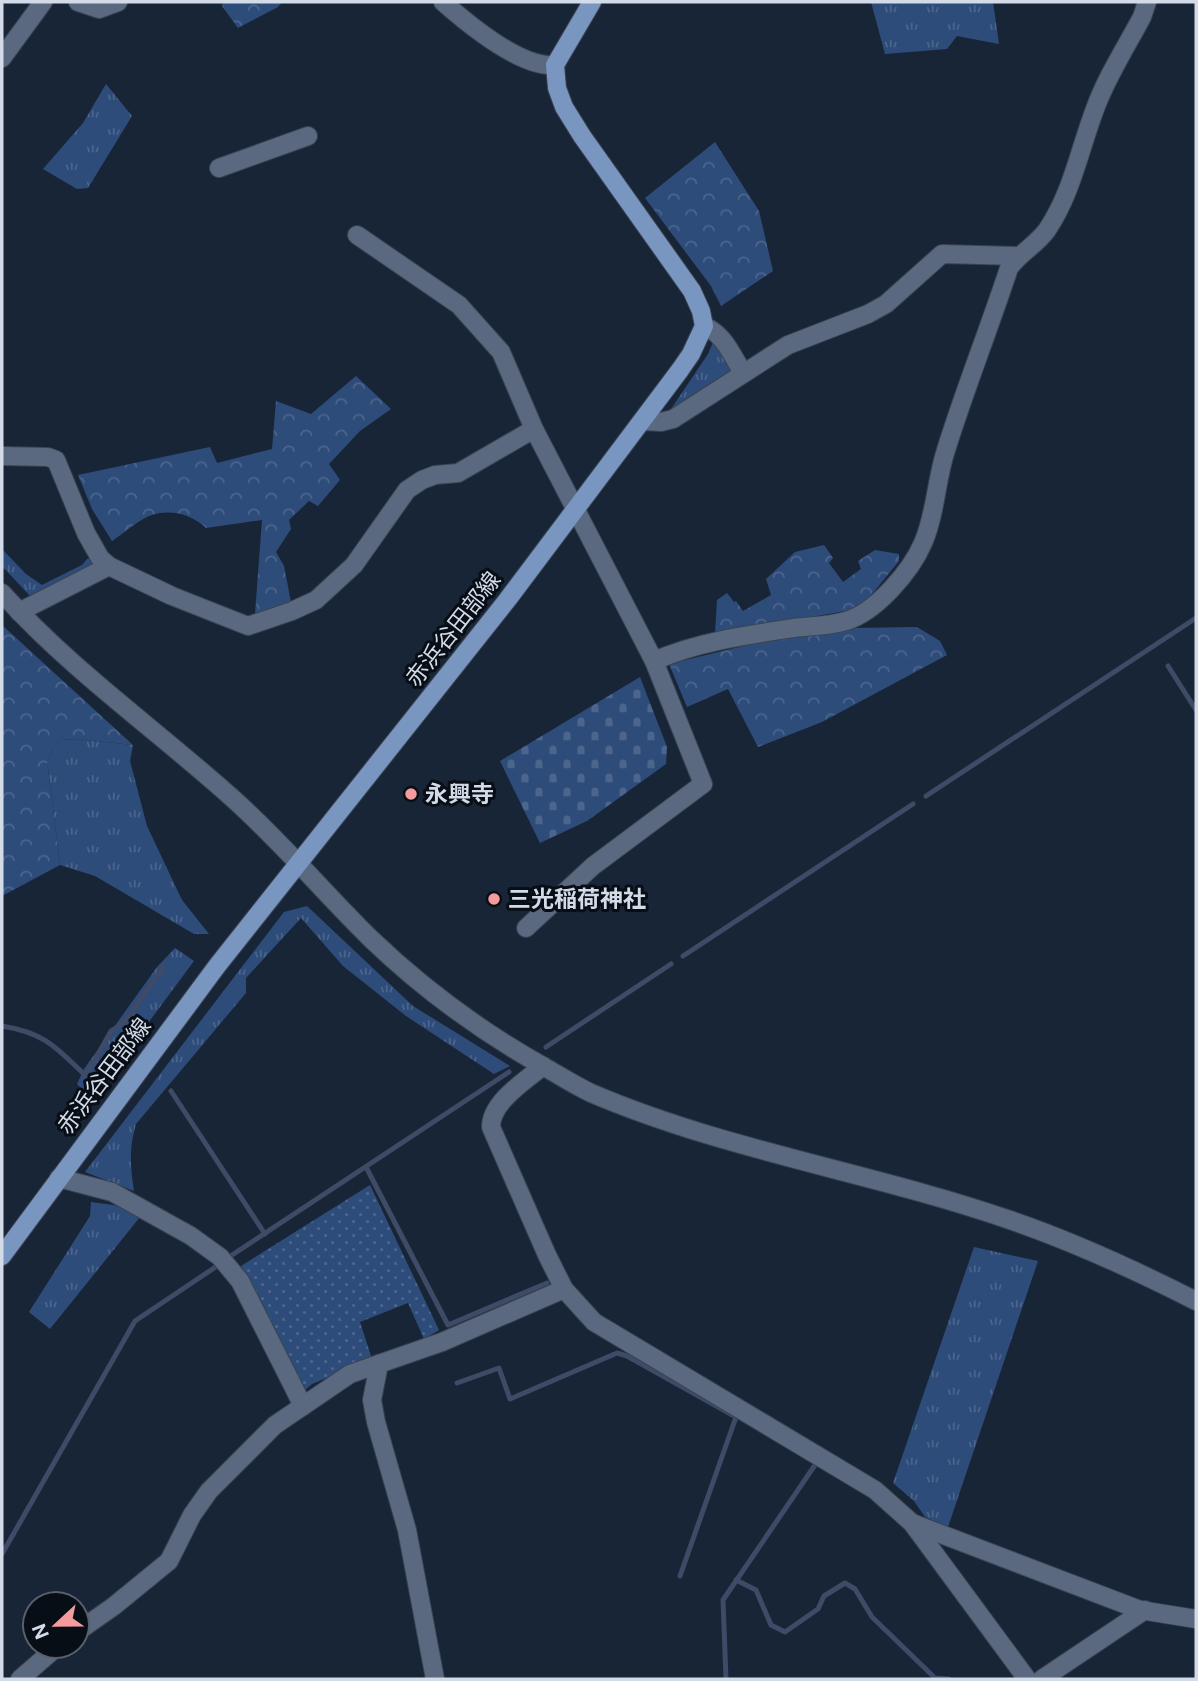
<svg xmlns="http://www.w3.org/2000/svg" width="1198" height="1681" font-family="'Public Sans','Noto Sans JP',sans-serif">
  <defs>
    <pattern id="grass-tufts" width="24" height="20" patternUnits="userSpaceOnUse" patternTransform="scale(1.75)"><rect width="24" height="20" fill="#2e4c7a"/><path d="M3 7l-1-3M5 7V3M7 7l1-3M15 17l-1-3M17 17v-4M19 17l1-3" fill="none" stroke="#4b658d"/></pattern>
    <pattern id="forest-crowns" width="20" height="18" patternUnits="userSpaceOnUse" patternTransform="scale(1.75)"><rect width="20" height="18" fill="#2e4c7a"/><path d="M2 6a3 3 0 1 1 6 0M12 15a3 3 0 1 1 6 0" fill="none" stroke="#4b658d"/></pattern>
    <pattern id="cemetery-stones" width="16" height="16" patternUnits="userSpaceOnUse" patternTransform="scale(1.75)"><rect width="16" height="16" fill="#2e4c7a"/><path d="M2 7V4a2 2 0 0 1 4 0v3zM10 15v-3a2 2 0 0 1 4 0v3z" fill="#4b658d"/></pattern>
    <pattern id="park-dots" width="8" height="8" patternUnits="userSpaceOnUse" patternTransform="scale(1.75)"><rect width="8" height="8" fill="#2e4c7a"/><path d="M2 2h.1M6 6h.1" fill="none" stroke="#4b658d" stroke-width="1.8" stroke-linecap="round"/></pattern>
  </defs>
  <rect width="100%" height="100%" fill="#182537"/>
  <g fill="url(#grass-tufts)">
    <polygon points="871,2 993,2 999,44 957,36 947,49 885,54"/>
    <polygon points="106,84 132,116 88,188 77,189 43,169 83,123"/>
    <polygon points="714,340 736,368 671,409 708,354"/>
    <polygon points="2,549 26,574 42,585 82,565 87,559 94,559 94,570 31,597 2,566"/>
    <polygon points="79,739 133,745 130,761 147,826 182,900 209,934 194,934 95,876 60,865 47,760 59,740"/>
    <path d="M307,906L413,1006L510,1066L494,1074L406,1016L343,966L301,918L246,978V993L136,1124C129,1148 130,1166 134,1191L85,1172L284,912Z"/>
    <polygon points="175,948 194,961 91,1100 77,1084 84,1069 157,967"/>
    <polygon points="91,1202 120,1206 140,1217 50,1329 29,1312 90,1216"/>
    <polygon points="974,1247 1038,1261 948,1527 925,1517 914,1501 893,1483"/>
  </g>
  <g fill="url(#forest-crowns)">
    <polygon points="223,2 282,2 278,7 238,28 222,6"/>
    <polygon points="715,142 759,211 773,271 721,306 711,286 645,198"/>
    <path d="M356,376L391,409L360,431L329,464L340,480L318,506L309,501L289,520L291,529L276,552L284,566L291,602L255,614L262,520L206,528C192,514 169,508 149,516C137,521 124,533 112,541L92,509L78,475L210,447L217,463L272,449L276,401L311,414Z"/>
    <polygon points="824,545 833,558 829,563 843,582 861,569 858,561 875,550 899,554 899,561 868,599 851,610 715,634 717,600 727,593 734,602 736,601 743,611 771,595 766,579 795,552"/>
    <polygon points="2,625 133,745 79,739 59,740 47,760 60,865 2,896"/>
    <polygon points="917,627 940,641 947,655 822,722 758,747 728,689 687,707 669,664 789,635 854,628"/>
  </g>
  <polygon fill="url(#cemetery-stones)" points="640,677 667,747 666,764 587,821 540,843 500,761"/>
  <polygon fill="url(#park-dots)" points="370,1185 439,1330 424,1339 408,1303 360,1322 372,1359 312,1384 304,1391 241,1266"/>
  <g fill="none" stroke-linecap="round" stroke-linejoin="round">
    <g stroke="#3f4a66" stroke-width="5">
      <polyline points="1168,666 1196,710"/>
      <polyline points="926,796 1196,618"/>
      <polyline points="683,956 913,804"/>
      <path d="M2,1026C45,1033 56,1047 86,1076L111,1031L125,1022L163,967"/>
      <polyline points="546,1047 671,964"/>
      <polyline points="171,1091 265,1234"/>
      <polyline points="366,1167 448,1325 547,1283"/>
      <polyline points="229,1257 509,1072"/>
      <polyline points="457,1383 499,1368 510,1399 617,1353 627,1356 736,1417 680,1576"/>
      <polyline points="2,1554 135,1321 217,1266"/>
      <polyline points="736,1580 756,1590 771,1625 785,1632 818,1609 824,1596 845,1583 855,1589 872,1617 935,1678 949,1679"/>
      <polyline points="726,1679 723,1600 815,1465"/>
    </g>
    <g stroke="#3a4352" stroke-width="20">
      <g id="minor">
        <polyline points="78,2 99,9 118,2"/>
        <path d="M443,2C468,24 521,68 555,65"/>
        <polyline points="2,58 43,2"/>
        <polyline points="219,168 308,136"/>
        <polyline points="357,235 459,305 501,352 534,429 654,661 703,784 593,866 526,928"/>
        <path d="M704,326C724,334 732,355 743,373"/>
        <polyline points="643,421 661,422 673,419 788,345 868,314 886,304 942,254 1018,256"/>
        <polyline points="2,456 48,457 56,460 86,533 100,558 109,566 172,596 248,626 292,611 316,600 354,565 407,490 422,480 435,475 458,473 534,429"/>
        <path d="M2,593C70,669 154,728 230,796C280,840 323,892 370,938C423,989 483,1033 548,1069C562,1077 576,1086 591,1093C724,1150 870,1172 1007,1219C1072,1241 1135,1270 1196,1301"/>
        <polyline points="19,612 109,566"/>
        <path d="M654,661C697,642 747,635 794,628C811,626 829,626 846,621C876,612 911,571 923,543C936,513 936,480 946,450C965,389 989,329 1009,268C1020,253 1036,245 1047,230C1072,193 1079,151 1095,109C1106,78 1126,47 1142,17L1147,2"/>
        <path d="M543,1066C525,1081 491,1102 491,1127L547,1255L564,1289L594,1322L875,1490L912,1523L1027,1679"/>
        <polyline points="59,1178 112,1192 191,1236 220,1257 240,1281 303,1406"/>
        <polyline points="379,1364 372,1400 376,1422 407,1530 435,1679"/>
        <polyline points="912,1523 1140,1610 1196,1619"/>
        <polyline points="77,1632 114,1606 169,1561 192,1515 209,1491 275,1425 303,1406 350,1374 442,1342 564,1289"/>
        <polyline points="20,1679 58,1646"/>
        <polyline points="1042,1679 1145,1610"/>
      </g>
    </g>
    <g stroke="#3a4352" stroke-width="20">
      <polyline id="major" points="2,1256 217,966 508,599 680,370 691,354 704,326 701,311 692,291 582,136 564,107 557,88 555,65 592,2"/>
    </g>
    <use href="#minor" stroke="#5a697f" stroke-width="18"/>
    <use href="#major" stroke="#7996c0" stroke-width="18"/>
  </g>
  <g fill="#f59b9d" stroke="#080e16" stroke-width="2.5">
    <circle cx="411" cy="794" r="7"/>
    <circle cx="494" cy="899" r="7"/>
  </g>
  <g text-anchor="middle" stroke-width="6" stroke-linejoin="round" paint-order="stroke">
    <g font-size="23" fill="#d2dbe7" stroke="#080e16">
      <text transform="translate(453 629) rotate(-52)" y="8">赤浜谷田部線</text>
      <text transform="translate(104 1076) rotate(-53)" y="8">赤浜谷田部線</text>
    </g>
    <g font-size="23" font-weight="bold" fill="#d2dbe7" stroke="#080e16" text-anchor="start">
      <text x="425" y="802">永興寺</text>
      <text x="508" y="907">三光稲荷神社</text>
    </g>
  </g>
  <rect width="1198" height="1681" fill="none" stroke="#d2dbe7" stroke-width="7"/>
  <g transform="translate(56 1625) rotate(248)"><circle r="33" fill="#080e16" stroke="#59606a" stroke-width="2"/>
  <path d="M0-5L12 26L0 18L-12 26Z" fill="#f59b9d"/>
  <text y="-10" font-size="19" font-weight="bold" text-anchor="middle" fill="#d2dbe7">N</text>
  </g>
</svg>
